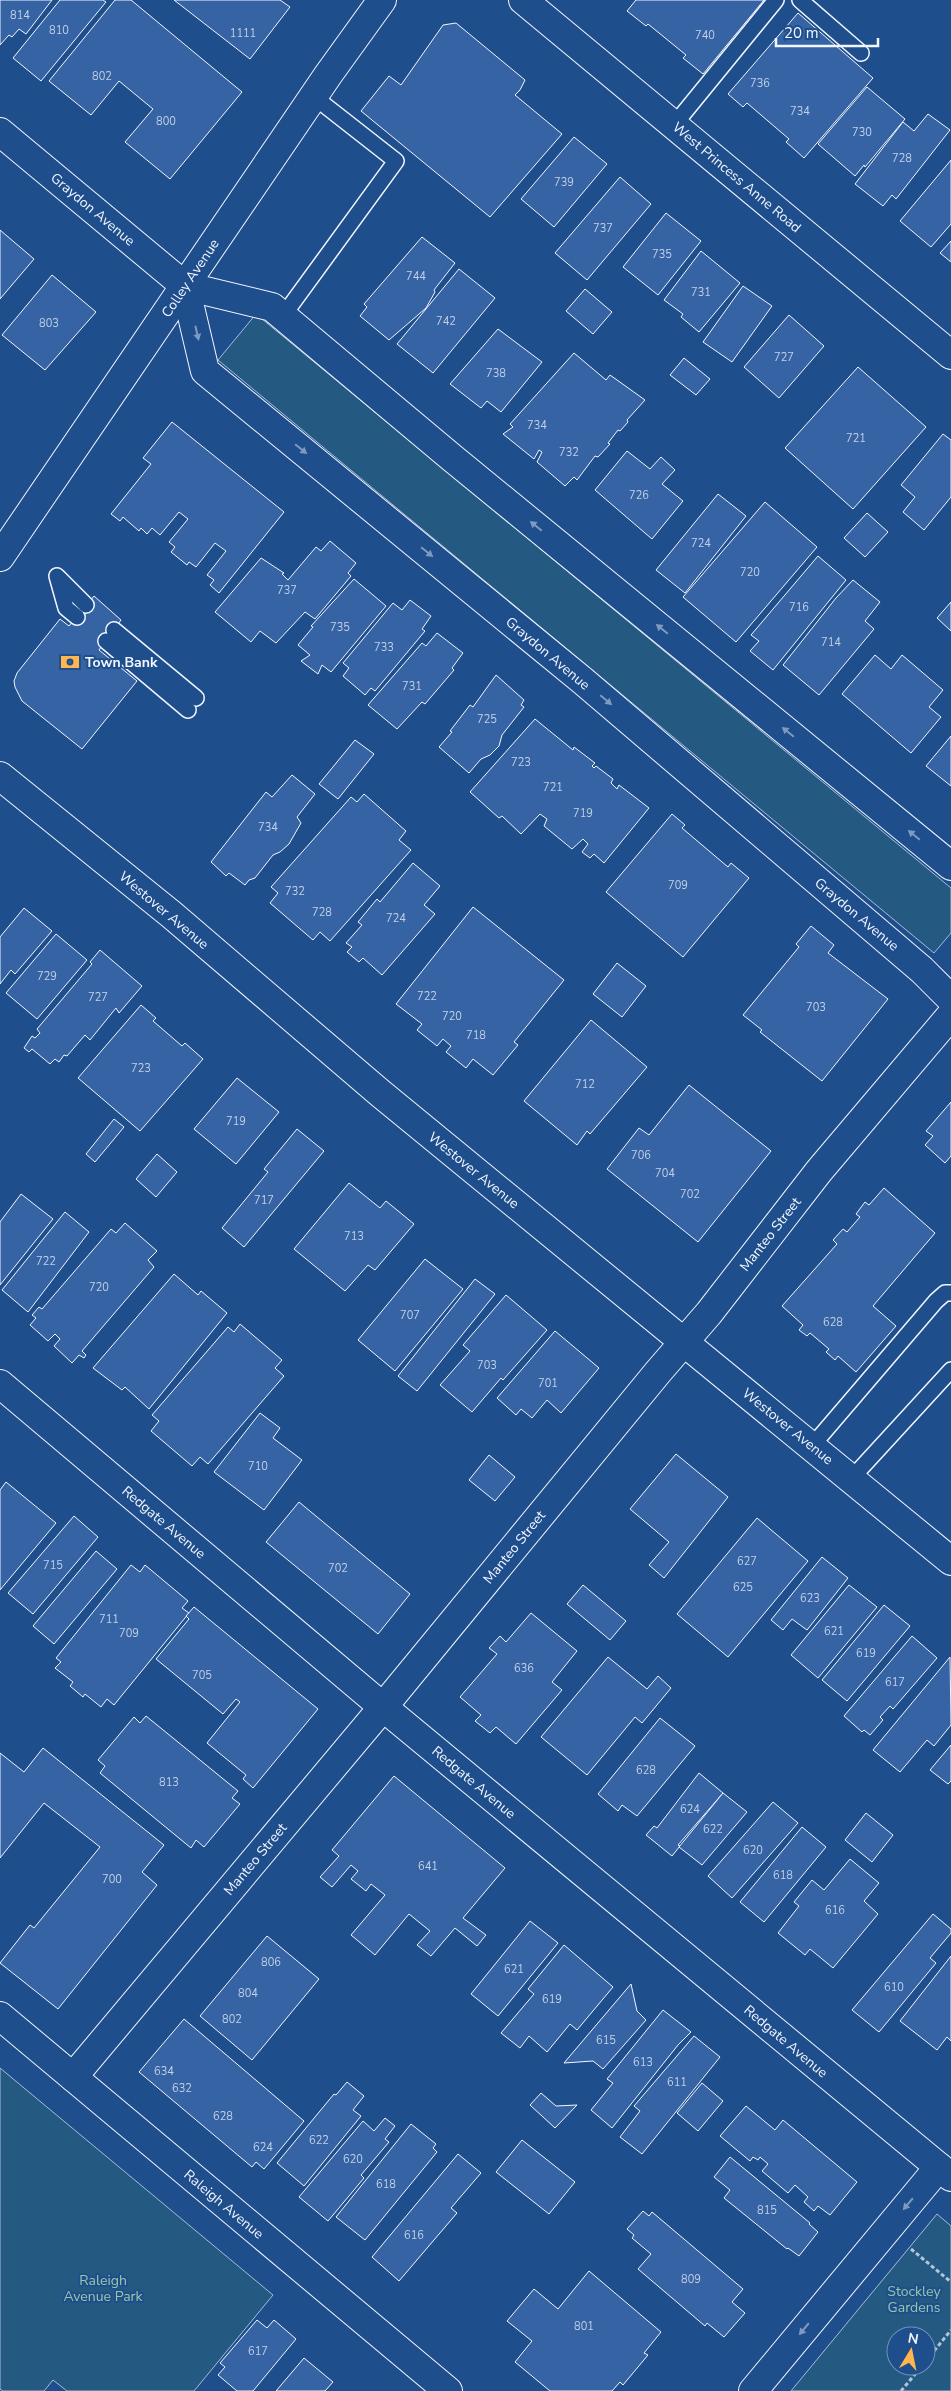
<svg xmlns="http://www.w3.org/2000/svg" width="951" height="2391" font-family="'Nunito Sans',sans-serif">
  <rect width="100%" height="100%" fill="#1f4e8c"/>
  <g fill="#245a82" stroke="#a8bbd7" fill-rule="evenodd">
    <polygon points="256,314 951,888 951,933 934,953 218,360"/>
    <polygon points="0,2068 273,2295 194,2391 67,2391 53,2380 44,2391 3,2391 0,2389"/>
    <path d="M937,2214L951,2226V2391H791ZM896,2336H926V2366H896Z"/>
  </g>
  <g fill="#3563a3" stroke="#f2f6ff">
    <polygon points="0,0 52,0 26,34 19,29 12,37 9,35 0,45"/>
    <polygon points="60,0 103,0 106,2 41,81 13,58"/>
    <polygon points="115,0 131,0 242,92 170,179 125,142 153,109 119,81 91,115 49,81"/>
    <polygon points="174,0 280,0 290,7 250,59"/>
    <polygon points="636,0 764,0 703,74 683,58 686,55 648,24 646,26 627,11"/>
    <polygon points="798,13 873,78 804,158 786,142 789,139 747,103 743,107 728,94"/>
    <polygon points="456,23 525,80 520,90 515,95 562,134 490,217 361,111 389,76 401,85 443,25"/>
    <polygon points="867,87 905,119 865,167 864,165 855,176 818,144"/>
    <polygon points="928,114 950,130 896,199 892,195 883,206 855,184 903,122 914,131"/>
    <polygon points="574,137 607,164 554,227 521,199"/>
    <polygon points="951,160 951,224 931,247 900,221"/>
    <polygon points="620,177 651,204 587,280 555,253"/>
    <polygon points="666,213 701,241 658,295 623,267"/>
    <polygon points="0,230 34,259 0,299"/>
    <polygon points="422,237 455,263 434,290 435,292 426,308 389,340 360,316 367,307 364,304"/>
    <polygon points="951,241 951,262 940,253"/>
    <polygon points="701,251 740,283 699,332 681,317 683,314 664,300"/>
    <polygon points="459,269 495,298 433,373 397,344"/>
    <polygon points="52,275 96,312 45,370 2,335"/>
    <polygon points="743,286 772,306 732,362 703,342"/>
    <polygon points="585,289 612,312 593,334 566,311"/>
    <polygon points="789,315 824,346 779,398 744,367"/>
    <polygon points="498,329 542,362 501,412 487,401 481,408 450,384"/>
    <polygon points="574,353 606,380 610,375 645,400 627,420 628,422 620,431 618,430 608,443 610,444 598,457 595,456 577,480 574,477 565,486 537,462 542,452 539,450 534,459 503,434 513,427 510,424"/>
    <polygon points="684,358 710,379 696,395 670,375"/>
    <polygon points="858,367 926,427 853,509 785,448"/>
    <polygon points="172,422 284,512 219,593 210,585 214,580 207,575 226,551 215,543 196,567 189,562 187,565 171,552 175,547 169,542 188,519 179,512 160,535 152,528 147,534 141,528 139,531 123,517 120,521 111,514 151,464 143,458"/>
    <polygon points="943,434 951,440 951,497 924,530 903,512 915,497 901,485"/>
    <polygon points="627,451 650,469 661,457 675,470 662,484 683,501 652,539 595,490"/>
    <polygon points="718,494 746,516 685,593 656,570"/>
    <polygon points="765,502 817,547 736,642 683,597"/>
    <polygon points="867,513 888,532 865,557 844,538"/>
    <polygon points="330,541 356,563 348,573 351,576 315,619 305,612 276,643 260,631 251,642 215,612 261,558 284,573 282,574 288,580 316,547 321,551"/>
    <polygon points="818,556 846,580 773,670 750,651 759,641 751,635"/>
    <polygon points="354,579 386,606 331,672 322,665 318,674 301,661 310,655 298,645 313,627 311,626"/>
    <polygon points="853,580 880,602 865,621 874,629 819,695 783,665 836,598"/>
    <polygon points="94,596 121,620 99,650 137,681 82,749 22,701 15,687 14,681 17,673 60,619 69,626"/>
    <polygon points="410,600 431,616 422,629 425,631 375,691 371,688 365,695 343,676 349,668 343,663 393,603 402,610"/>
    <polygon points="951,602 951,631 937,618"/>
    <polygon points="437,633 463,653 452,668 454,670 425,704 422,702 397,729 368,705 422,643 426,646"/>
    <polygon points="875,655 891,669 902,655 943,690 929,707 941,717 911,753 842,694"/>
    <polygon points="496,675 524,700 521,705 524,707 502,735 499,746 490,755 481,759 469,773 439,747 452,732 450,731 470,705 473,707"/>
    <polygon points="535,719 573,750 574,747 595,763 592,766 594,768 596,766 613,779 611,783 617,789 619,785 649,808 604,863 594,854 590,858 582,852 588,844 583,839 572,849 544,826 547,819 540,814 521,834 502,816 499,818 470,792"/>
    <polygon points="951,736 951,786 926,766"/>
    <polygon points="355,740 374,754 338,799 319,784"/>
    <polygon points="292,775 315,794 297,817 301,823 289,844 280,852 273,855 255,878 249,880 245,885 229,873 226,876 211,862 266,792 272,797"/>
    <polygon points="364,794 406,831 399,840 411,850 330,941 320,932 313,940 270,903 278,893 271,887 351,797 357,802"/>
    <polygon points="672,814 685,825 682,828 728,867 731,863 749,878 683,957 606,892"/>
    <polygon points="413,863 440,886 424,905 435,914 382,975 363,958 359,962 347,952 352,947 346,943 362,925 358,922 377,899 380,902"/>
    <polygon points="473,907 564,980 514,1042 518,1045 493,1075 473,1059 466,1068 446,1052 451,1046 443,1039 437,1046 417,1030 422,1024 396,1004"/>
    <polygon points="24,908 52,931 15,974 11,970 0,984 0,937"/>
    <polygon points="811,926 834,945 828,953 888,999 822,1081 760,1032 762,1030 743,1015 799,947 796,944"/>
    <polygon points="56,934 87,960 37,1019 6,993"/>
    <polygon points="100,950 142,986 119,1013 116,1008 90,1040 85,1035 67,1056 64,1055 59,1062 55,1059 50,1064 32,1049 29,1052 24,1048 32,1036 35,1038 40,1033 37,1029 92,964 90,962"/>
    <polygon points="617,963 646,986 622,1017 593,994"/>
    <polygon points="141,1005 156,1018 153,1021 182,1046 185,1043 203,1059 140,1131 78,1078"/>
    <polygon points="591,1020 647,1067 590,1134 587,1131 577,1145 524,1101"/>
    <polygon points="237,1078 279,1112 236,1164 194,1129"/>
    <polygon points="689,1085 771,1151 698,1242 607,1169 639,1128 649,1135"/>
    <polygon points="951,1102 951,1156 945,1163 925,1145 933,1136 926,1131"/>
    <polygon points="114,1119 124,1127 95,1162 86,1154"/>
    <polygon points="297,1129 324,1151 244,1247 222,1228 268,1172 264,1169"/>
    <polygon points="157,1154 177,1172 156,1197 136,1179"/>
    <polygon points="349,1183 380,1208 386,1201 414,1224 375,1270 368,1265 345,1291 294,1249"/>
    <polygon points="884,1188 935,1233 873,1306 896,1326 856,1372 838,1356 835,1360 826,1352 829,1349 810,1333 807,1336 799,1330 803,1325 782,1306 837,1244 833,1240 843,1229 847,1232 860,1217 856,1214 865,1202 869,1205"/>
    <polygon points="21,1194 53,1219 0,1285 0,1222"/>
    <polygon points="65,1212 89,1232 28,1312 2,1290"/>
    <polygon points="125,1223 157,1251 148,1260 154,1267 82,1351 86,1355 84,1358 79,1355 72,1363 54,1346 60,1339 55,1334 48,1341 30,1325 36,1318 32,1315 39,1307 42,1309 111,1229 116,1233"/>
    <polygon points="425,1259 463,1289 395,1371 358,1340"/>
    <polygon points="174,1274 198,1295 201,1291 227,1313 149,1409 125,1387 122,1390 93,1368"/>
    <polygon points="475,1279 495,1294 417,1391 398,1376"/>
    <polygon points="506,1295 547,1330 503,1380 501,1378 472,1412 440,1385 470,1351 463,1345"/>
    <polygon points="240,1324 282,1360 275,1368 284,1376 208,1464 200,1457 192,1466 151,1431 159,1421 152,1415 228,1327 234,1332"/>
    <polygon points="555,1331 599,1368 561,1413 547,1400 532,1418 521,1409 516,1415 497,1398"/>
    <polygon points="260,1413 280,1428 273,1438 302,1460 264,1510 214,1472"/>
    <polygon points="676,1454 728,1497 664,1578 649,1565 669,1542 630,1509"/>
    <polygon points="489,1455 515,1477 495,1501 469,1480"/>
    <polygon points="6,1482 56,1523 0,1590 0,1490"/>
    <polygon points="299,1502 410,1594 378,1634 266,1542"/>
    <polygon points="74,1516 98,1537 33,1614 8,1593"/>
    <polygon points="757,1518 808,1561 728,1657 677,1614"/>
    <polygon points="96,1551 117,1569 54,1644 33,1626"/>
    <polygon points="822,1557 848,1578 807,1630 792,1619 783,1630 771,1620"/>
    <polygon points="131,1565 140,1572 145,1565 188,1601 182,1608 189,1613 114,1705 107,1699 101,1707 85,1694 83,1697 70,1686 73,1682 55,1668 61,1662 56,1658"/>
    <polygon points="583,1585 626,1621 610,1640 567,1604"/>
    <polygon points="849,1585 877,1607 818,1678 791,1655"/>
    <polygon points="884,1605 910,1626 847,1701 822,1680"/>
    <polygon points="194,1607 318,1709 253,1788 243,1779 246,1775 207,1743 240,1702 236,1699 223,1714 156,1659 189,1619 186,1616"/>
    <polygon points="531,1613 577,1651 552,1682 562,1690 516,1744 496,1727 490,1733 475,1721 481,1715 460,1697 497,1654 489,1648 500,1636 506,1642"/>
    <polygon points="912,1636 937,1658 893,1709 890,1706 880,1717 883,1720 870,1735 864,1730 862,1732 844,1716"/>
    <polygon points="608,1657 647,1689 658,1676 671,1688 642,1723 635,1717 587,1775 541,1737"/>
    <polygon points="950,1657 951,1725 934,1746 927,1740 900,1772 873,1750"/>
    <polygon points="146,1716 238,1791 232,1798 240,1804 204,1847 196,1840 191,1848 100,1773 105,1766 98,1760 134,1717 140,1723"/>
    <polygon points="660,1718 695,1746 637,1816 622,1805 618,1811 598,1794"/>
    <polygon points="951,1745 951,1781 948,1784 930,1770"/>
    <polygon points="43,1748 164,1845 142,1872 157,1885 58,2009 0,1963 30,1925 34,1928 100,1847 44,1803 0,1858 0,1753 24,1772"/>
    <polygon points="699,1773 723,1793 678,1845 680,1846 672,1856 646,1835 654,1826 657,1828"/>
    <polygon points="394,1776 505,1868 463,1918 486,1935 477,1946 455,1928 431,1956 417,1945 430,1931 409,1914 375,1955 351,1935 385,1895 371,1884 366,1891 351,1879 358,1871 351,1865 332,1887 320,1877 339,1856 332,1850"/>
    <polygon points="723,1793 747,1812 702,1865 679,1847"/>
    <polygon points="773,1802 798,1823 732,1898 708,1876"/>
    <polygon points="866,1813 893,1835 872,1862 845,1840"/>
    <polygon points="802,1827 826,1847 764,1922 740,1902"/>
    <polygon points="850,1859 879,1883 864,1901 878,1914 833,1968 810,1949 805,1955 778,1933 799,1906 794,1902 812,1880 824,1890"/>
    <polygon points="933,1914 951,1929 951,1933 930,1958 936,1963 879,2032 852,2010"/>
    <polygon points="530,1921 558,1943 498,2016 471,1994"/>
    <polygon points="267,1936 319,1979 252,2060 200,2016"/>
    <polygon points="564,1945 613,1987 577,2030 570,2024 547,2052 529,2036 520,2048 501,2033 534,1994 528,1989"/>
    <polygon points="951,1956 951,2041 947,2037 937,2050 900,2021"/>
    <polygon points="631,1984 637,2011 646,2020 603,2069 593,2061 564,2063"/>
    <polygon points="663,2010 691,2032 678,2045 612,2128 591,2110 613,2083 607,2079"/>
    <polygon points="184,2019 304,2121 264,2169 256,2162 252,2167 139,2072"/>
    <polygon points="694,2036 720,2057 642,2154 620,2137 640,2111 634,2106"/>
    <polygon points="347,2082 364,2096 353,2110 361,2116 304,2186 277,2163 334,2094 336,2095"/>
    <polygon points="702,2083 723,2101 698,2131 677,2113"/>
    <polygon points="541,2093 556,2106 577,2105 555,2128 530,2105"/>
    <polygon points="746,2106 775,2130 783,2120 857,2182 830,2215 818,2206 814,2211 804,2202 808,2197 795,2185 788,2193 762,2171 768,2164 760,2157 758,2160 753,2157 750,2161 720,2136"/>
    <polygon points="385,2118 395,2126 385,2139 389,2142 361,2175 364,2178 328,2221 299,2197 363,2121 374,2131"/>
    <polygon points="411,2124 436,2144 433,2148 437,2152 365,2240 336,2217"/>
    <polygon points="522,2140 575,2182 549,2214 496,2172"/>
    <polygon points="458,2154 481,2173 451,2208 457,2213 399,2281 372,2257"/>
    <polygon points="730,2157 810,2223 809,2224 818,2232 799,2256 788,2248 787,2249 724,2198 730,2190 714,2177"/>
    <polygon points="643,2211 649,2216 652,2212 743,2289 732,2302 745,2313 724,2337 707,2323 705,2326 638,2269 651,2254 632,2238 634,2235 627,2229"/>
    <polygon points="589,2271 661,2332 644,2353 648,2355 623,2385 620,2382 612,2391 550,2391 515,2362 532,2341 507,2321 534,2289 558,2309"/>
    <polygon points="257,2320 267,2328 274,2320 296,2339 253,2391 237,2391 218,2375 225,2367 220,2363"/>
    <polygon points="304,2358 333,2382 325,2391 276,2391"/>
  </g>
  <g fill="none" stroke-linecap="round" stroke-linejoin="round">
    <g stroke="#f2f6ff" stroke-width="18">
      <g id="service">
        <polyline points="800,0 861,53"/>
        <polyline points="674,125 776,0"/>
        <polyline points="283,316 396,161 313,96"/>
        <polyline points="57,576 66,608 77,617"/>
        <polyline points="59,578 86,605"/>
        <polyline points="114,630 196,698"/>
        <polyline points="106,641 188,710"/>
        <polyline points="812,1446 936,1301 945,1293 951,1293"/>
        <polyline points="851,1479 951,1370"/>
      </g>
    </g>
    <g stroke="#f2f6ff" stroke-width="30">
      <g id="minor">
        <polyline points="0,132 185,286 272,307 451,457 951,866"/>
        <polyline points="185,286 205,371 583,681 922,970 951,999"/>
        <polyline points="0,776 172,915 380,1093 951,1561"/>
        <polyline points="0,1384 383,1707 951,2177"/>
        <polyline points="0,2016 448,2391"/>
        <polyline points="73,2077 383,1707 658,1372 709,1313 819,1171 951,1015"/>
        <polyline points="753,2391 939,2167"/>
      </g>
    </g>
    <g stroke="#f2f6ff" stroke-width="30">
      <g id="secondary">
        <polyline points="523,0 951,355"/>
        <polyline points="0,557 328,75 382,0"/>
      </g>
    </g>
    <g stroke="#b3c4dc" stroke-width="3" stroke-dasharray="4 2.5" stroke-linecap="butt">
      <polyline points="911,2249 951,2282"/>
      <polyline points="926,2361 951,2330"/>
      <polyline points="901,2391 922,2366"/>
    </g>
    <use href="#service" stroke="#1f4e8c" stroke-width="15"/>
    <use href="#minor" stroke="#1f4e8c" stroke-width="28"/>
    <use href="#secondary" stroke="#1f4e8c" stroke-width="28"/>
  </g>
  <defs><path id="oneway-solid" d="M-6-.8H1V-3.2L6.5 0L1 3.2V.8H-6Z" transform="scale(1.25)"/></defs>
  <g fill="#7e9ac0">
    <use href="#oneway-solid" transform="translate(197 333) rotate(77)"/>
    <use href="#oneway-solid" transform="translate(301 449) rotate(39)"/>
    <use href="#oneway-solid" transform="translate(536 526) rotate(-141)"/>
    <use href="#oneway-solid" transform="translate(427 552) rotate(39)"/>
    <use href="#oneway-solid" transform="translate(662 629) rotate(-141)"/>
    <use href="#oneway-solid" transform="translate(606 700) rotate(40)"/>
    <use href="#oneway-solid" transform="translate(788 732) rotate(-141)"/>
    <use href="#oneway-solid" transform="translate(914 835) rotate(-141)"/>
    <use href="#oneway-solid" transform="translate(908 2204) rotate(130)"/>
    <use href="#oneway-solid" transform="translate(804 2329) rotate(130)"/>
  </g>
  <defs>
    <g id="bank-bare" transform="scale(1.5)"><path d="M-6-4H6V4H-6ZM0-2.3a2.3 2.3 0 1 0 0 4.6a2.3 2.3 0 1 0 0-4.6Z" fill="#ffb74d" stroke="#1f4e8c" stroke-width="2.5" paint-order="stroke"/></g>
  </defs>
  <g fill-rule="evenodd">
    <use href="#bank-bare" x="70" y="662"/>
  </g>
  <g text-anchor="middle" stroke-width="4" stroke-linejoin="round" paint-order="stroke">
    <g font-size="11" fill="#c3d1e8">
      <text x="20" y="19">814</text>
      <text x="59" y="34">810</text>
      <text x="243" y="37">1111</text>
      <text x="705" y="39">740</text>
      <text x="102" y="80">802</text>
      <text x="760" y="87">736</text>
      <text x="800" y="115">734</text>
      <text x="166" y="125">800</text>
      <text x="862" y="136">730</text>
      <text x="902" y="162">728</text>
      <text x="564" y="186">739</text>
      <text x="603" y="232">737</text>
      <text x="662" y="258">735</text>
      <text x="416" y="280">744</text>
      <text x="701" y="296">731</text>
      <text x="446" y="325">742</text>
      <text x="49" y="327">803</text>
      <text x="784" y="361">727</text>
      <text x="496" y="377">738</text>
      <text x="537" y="429">734</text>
      <text x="856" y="442">721</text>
      <text x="569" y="456">732</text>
      <text x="639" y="499">726</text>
      <text x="701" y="547">724</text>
      <text x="750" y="576">720</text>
      <text x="287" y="594">737</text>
      <text x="799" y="611">716</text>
      <text x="340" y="631">735</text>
      <text x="831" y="646">714</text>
      <text x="384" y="651">733</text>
      <text x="412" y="690">731</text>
      <text x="487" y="723">725</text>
      <text x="521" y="766">723</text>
      <text x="553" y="791">721</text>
      <text x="583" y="817">719</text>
      <text x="268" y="831">734</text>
      <text x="678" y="889">709</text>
      <text x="295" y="895">732</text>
      <text x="322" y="916">728</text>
      <text x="396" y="922">724</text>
      <text x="47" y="980">729</text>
      <text x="427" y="1000">722</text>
      <text x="98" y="1001">727</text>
      <text x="816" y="1011">703</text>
      <text x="452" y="1020">720</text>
      <text x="476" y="1039">718</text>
      <text x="141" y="1072">723</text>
      <text x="585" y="1088">712</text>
      <text x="236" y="1125">719</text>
      <text x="641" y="1159">706</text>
      <text x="665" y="1177">704</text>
      <text x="690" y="1198">702</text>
      <text x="264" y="1204">717</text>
      <text x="354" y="1240">713</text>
      <text x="46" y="1265">722</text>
      <text x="99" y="1291">720</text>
      <text x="410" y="1319">707</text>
      <text x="833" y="1326">628</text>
      <text x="487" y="1369">703</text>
      <text x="548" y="1387">701</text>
      <text x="258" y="1470">710</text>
      <text x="747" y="1565">627</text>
      <text x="53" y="1569">715</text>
      <text x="338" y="1572">702</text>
      <text x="743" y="1591">625</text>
      <text x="810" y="1602">623</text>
      <text x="109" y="1623">711</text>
      <text x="834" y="1635">621</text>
      <text x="129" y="1637">709</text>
      <text x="866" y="1657">619</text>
      <text x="524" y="1672">636</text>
      <text x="202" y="1679">705</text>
      <text x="895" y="1686">617</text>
      <text x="646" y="1774">628</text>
      <text x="169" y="1786">813</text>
      <text x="690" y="1813">624</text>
      <text x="713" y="1833">622</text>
      <text x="753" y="1854">620</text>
      <text x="428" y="1870">641</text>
      <text x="783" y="1879">618</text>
      <text x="112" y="1883">700</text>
      <text x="835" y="1914">616</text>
      <text x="271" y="1966">806</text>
      <text x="514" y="1973">621</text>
      <text x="894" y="1991">610</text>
      <text x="248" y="1997">804</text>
      <text x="552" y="2003">619</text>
      <text x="232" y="2023">802</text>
      <text x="606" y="2044">615</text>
      <text x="643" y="2066">613</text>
      <text x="164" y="2075">634</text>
      <text x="677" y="2086">611</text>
      <text x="182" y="2092">632</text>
      <text x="223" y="2120">628</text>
      <text x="319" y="2144">622</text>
      <text x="263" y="2151">624</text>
      <text x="353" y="2163">620</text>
      <text x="386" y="2188">618</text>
      <text x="767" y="2214">815</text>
      <text x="414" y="2239">616</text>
      <text x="691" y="2283">809</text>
      <text x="584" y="2330">801</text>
      <text x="258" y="2355">617</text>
    </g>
    <g font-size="14" fill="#f2f6ff" stroke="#1f4e8c">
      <text transform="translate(737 177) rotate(40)" y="5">West Princess Anne Road</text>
      <text transform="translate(93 209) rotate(40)" y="5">Graydon Avenue</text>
      <text transform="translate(190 278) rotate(-56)" y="5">Colley Avenue</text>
      <text transform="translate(548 653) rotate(40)" y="5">Graydon Avenue</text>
      <text transform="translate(164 910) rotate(40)" y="5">Westover Avenue</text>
      <text transform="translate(857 914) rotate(40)" y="5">Graydon Avenue</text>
      <text transform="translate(474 1170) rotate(39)" y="5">Westover Avenue</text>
      <text transform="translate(770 1234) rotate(-52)" y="5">Manteo Street</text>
      <text transform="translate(788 1426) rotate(39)" y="5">Westover Avenue</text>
      <text transform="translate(164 1522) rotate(40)" y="5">Redgate Avenue</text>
      <text transform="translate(514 1547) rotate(-51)" y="5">Manteo Street</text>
      <text transform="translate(474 1782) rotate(40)" y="5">Redgate Avenue</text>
      <text transform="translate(255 1859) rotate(-50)" y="5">Manteo Street</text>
      <text transform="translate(786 2041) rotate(40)" y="5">Redgate Avenue</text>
      <text transform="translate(224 2204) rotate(40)" y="5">Raleigh Avenue</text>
    </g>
    <g font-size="14" font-weight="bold" fill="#f2f6ff" stroke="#1f4e8c" text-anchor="start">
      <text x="85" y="667">Town Bank</text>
    </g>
    <g font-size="14" fill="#97c8a6" stroke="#1f4e8c">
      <text x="103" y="2285">Raleigh<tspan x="103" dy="16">Avenue Park</tspan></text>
      <text x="914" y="2296">Stockley<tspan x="914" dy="16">Gardens</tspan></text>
    </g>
  </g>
  <g transform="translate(911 2351) rotate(10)"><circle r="24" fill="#1f4e8c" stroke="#7391ba"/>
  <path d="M0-4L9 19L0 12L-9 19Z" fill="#ffb74d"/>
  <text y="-8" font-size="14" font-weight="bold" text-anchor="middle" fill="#f2f6ff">N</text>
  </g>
  <path d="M776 38v8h102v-8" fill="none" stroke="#f2f6ff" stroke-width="2.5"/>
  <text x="784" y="38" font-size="15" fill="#f2f6ff" stroke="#1f4e8c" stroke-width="4" paint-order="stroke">20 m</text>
</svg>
